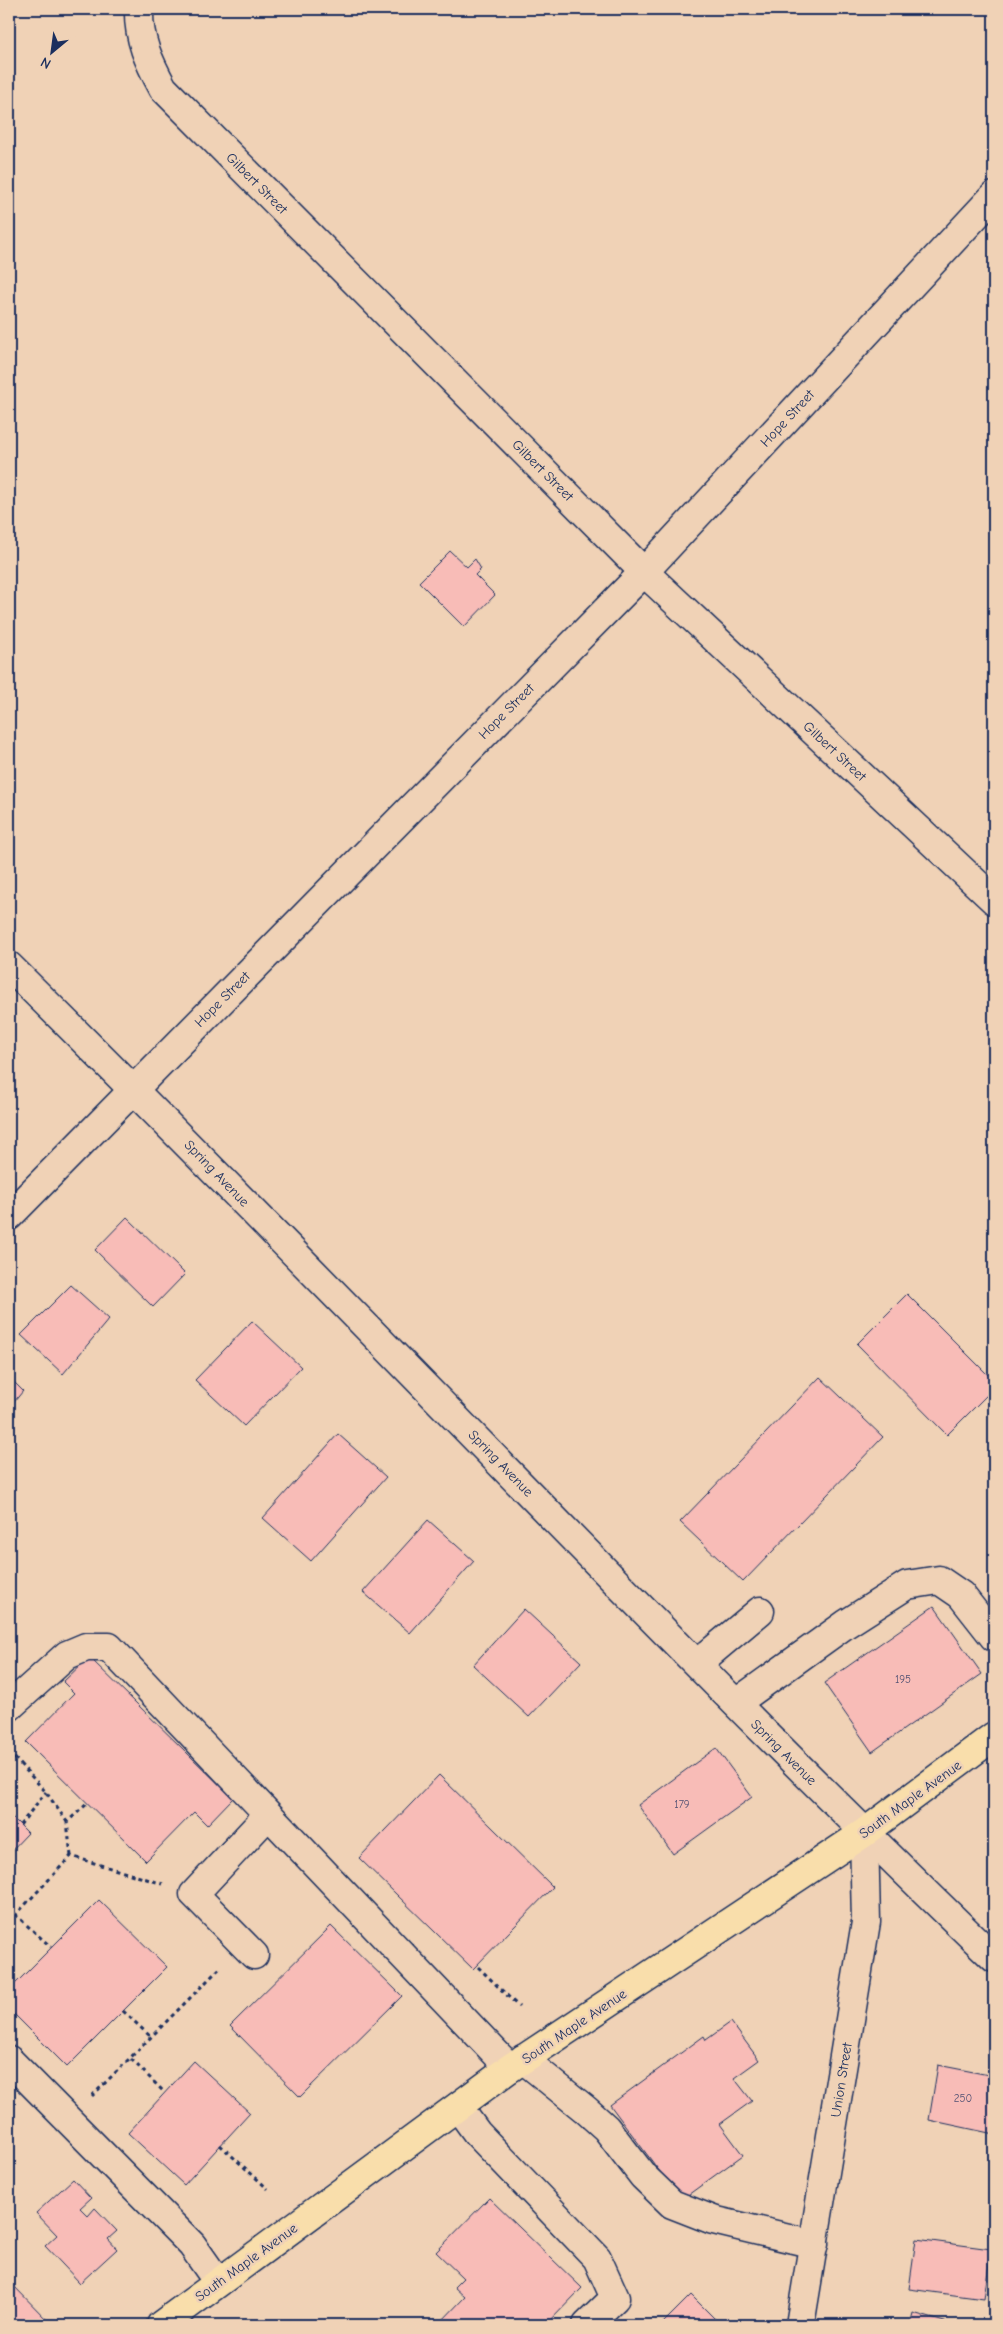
<svg xmlns="http://www.w3.org/2000/svg" width="1003" height="2334" font-family="'Comic Neue',sans-serif">
  <rect width="100%" height="100%" fill="#f0d2b6"/>
  <filter id="ink" filterUnits="userSpaceOnUse"><feTurbulence type="fractalNoise" baseFrequency=".02" numOctaves="2"/><feDisplacementMap in="SourceGraphic" scale="10" xChannelSelector="R" yChannelSelector="G"/><feConvolveMatrix kernelMatrix="1 2 1 2 8 2 1 2 1" color-interpolation-filters="sRGB"/></filter>
  <g filter="url(#ink)">
    <g fill="#f8bcb7" stroke="#1b2f5e">
      <polygon points="450,551 467,567 475,559 481,569 475,575 495,595 464,627 419,582"/>
      <polygon points="127,1217 185,1274 153,1307 95,1250"/>
      <polygon points="71,1285 109,1319 63,1374 21,1335"/>
      <polygon points="907,1294 994,1381 994,1388 947,1435 857,1344"/>
      <polygon points="252,1321 301,1367 244,1426 195,1380"/>
      <polygon points="9,1377 23,1391 9,1408"/>
      <polygon points="820,1377 883,1437 743,1582 680,1522"/>
      <polygon points="338,1434 386,1477 311,1561 263,1518"/>
      <polygon points="428,1520 474,1561 410,1633 363,1592"/>
      <polygon points="934,1606 982,1674 872,1752 824,1683"/>
      <polygon points="524,1609 581,1662 529,1717 473,1665"/>
      <polygon points="89,1657 233,1798 207,1825 194,1812 146,1861 26,1742 74,1693 63,1682"/>
      <polygon points="716,1748 752,1797 673,1854 638,1805"/>
      <polygon points="439,1775 553,1887 473,1969 359,1858"/>
      <polygon points="9,1814 28,1833 9,1853"/>
      <polygon points="99,1900 167,1967 67,2067 9,2009 9,1990"/>
      <polygon points="331,1926 402,1996 300,2097 230,2026"/>
      <polygon points="731,2022 759,2060 734,2078 752,2101 720,2124 743,2155 681,2200 610,2105 704,2036 706,2040"/>
      <polygon points="194,2061 250,2113 184,2185 128,2133"/>
      <polygon points="938,2065 994,2076 994,2134 929,2120"/>
      <polygon points="73,2179 91,2198 80,2208 88,2216 95,2208 117,2231 108,2239 117,2249 80,2283 45,2246 57,2235 36,2213"/>
      <polygon points="489,2198 582,2288 546,2325 438,2325 465,2297 454,2287 463,2278 436,2252"/>
      <polygon points="916,2239 991,2249 984,2299 909,2289"/>
      <polygon points="9,2281 49,2322 45,2325 9,2325"/>
      <polygon points="691,2295 721,2325 661,2325"/>
      <polygon points="913,2313 955,2325 910,2325"/>
    </g>
    <g fill="none" stroke-linecap="round" stroke-linejoin="round">
      <g stroke="#1b2f5e" stroke-width="31">
        <g id="minor">
          <path d="M139,9C138,39 149,62 163,88L644,572L994,900"/>
          <path d="M9,966C341,1293 658,1635 994,1958"/>
          <polyline points="9,1216 644,572 994,196"/>
          <polyline points="698,1663 760,1611"/>
          <polyline points="736,1703 846,1624 907,1585 939,1580 961,1595 994,1637"/>
          <polyline points="9,1707 67,1655 86,1647 109,1647 510,2068"/>
          <polyline points="254,1955 194,1894 268,1815"/>
          <polyline points="523,2059 586,2110 606,2128 643,2176 672,2204 713,2220 814,2244"/>
          <polyline points="9,2060 192,2245 218,2282"/>
          <polyline points="458,2107 477,2133 597,2258 615,2298 587,2325"/>
          <polyline points="800,2325 866,1922 864,1833"/>
        </g>
      </g>
      <g stroke="#1b2f5e" stroke-width="31">
        <polyline id="major" points="161,2325 510,2068 864,1833 994,1736"/>
      </g>
      <g stroke="#1b2f5e" stroke-width="3" stroke-dasharray="4 4" stroke-linecap="butt">
        <polyline points="9,1752 46,1792 67,1822"/>
        <polyline points="20,1825 46,1792"/>
        <polyline points="71,1856 67,1822 88,1803"/>
        <polyline points="9,1909 51,1947"/>
        <polyline points="9,1922 71,1856 163,1884"/>
        <polyline points="478,1967 519,2007"/>
        <polyline points="123,2011 151,2037"/>
        <polyline points="131,2059 165,2093"/>
        <polyline points="92,2096 220,1968"/>
        <polyline points="220,2145 268,2189"/>
      </g>
      <use href="#minor" stroke="#f0d2b6" stroke-width="28"/>
      <use href="#major" stroke="#f9deab" stroke-width="28"/>
    </g>
  </g>
  <g text-anchor="middle" stroke-width="5" stroke-linejoin="round" paint-order="stroke">
    <g font-size="11" fill="#525274">
      <text x="903" y="1683">195</text>
      <text x="682" y="1808">179</text>
      <text x="963" y="2102">250</text>
    </g>
    <g font-size="14" fill="#1b2f5e" stroke="#f0d2b6">
      <text transform="translate(257 183) rotate(45)" y="5">Gilbert Street</text>
      <text transform="translate(787 418) rotate(-47)" y="5">Hope Street</text>
      <text transform="translate(543 470) rotate(45)" y="5">Gilbert Street</text>
      <text transform="translate(506 711) rotate(-45)" y="5">Hope Street</text>
      <text transform="translate(835 751) rotate(43)" y="5">Gilbert Street</text>
      <text transform="translate(222 999) rotate(-45)" y="5">Hope Street</text>
      <text transform="translate(217 1173) rotate(46)" y="5">Spring Avenue</text>
      <text transform="translate(501 1463) rotate(46)" y="5">Spring Avenue</text>
      <text transform="translate(784 1752) rotate(45)" y="5">Spring Avenue</text>
      <text transform="translate(910 1799) rotate(-36)" y="5">South Maple Avenue</text>
      <text transform="translate(574 2026) rotate(-34)" y="5">South Maple Avenue</text>
      <text transform="translate(841 2080) rotate(-81)" y="5">Union Street</text>
      <text transform="translate(246 2262) rotate(-36)" y="5">South Maple Avenue</text>
    </g>
  </g>
  <rect width="1003" height="2334" fill="none" stroke="#f0d2b6" stroke-width="30"/>
  <rect x="15" y="15" width="973" height="2304" fill="none" stroke="#1b2f5e" stroke-width="2" filter="url(#ink)"/>
  <g transform="translate(52 52) rotate(209)" stroke="#f0d2b6" stroke-width="4" paint-order="stroke">
  <path d="M0-4L9 19L0 12L-9 19Z" fill="#1b2f5e"/>
  <text y="-8" font-size="14" font-weight="bold" text-anchor="middle" fill="#1b2f5e">N</text>
  </g>
</svg>
